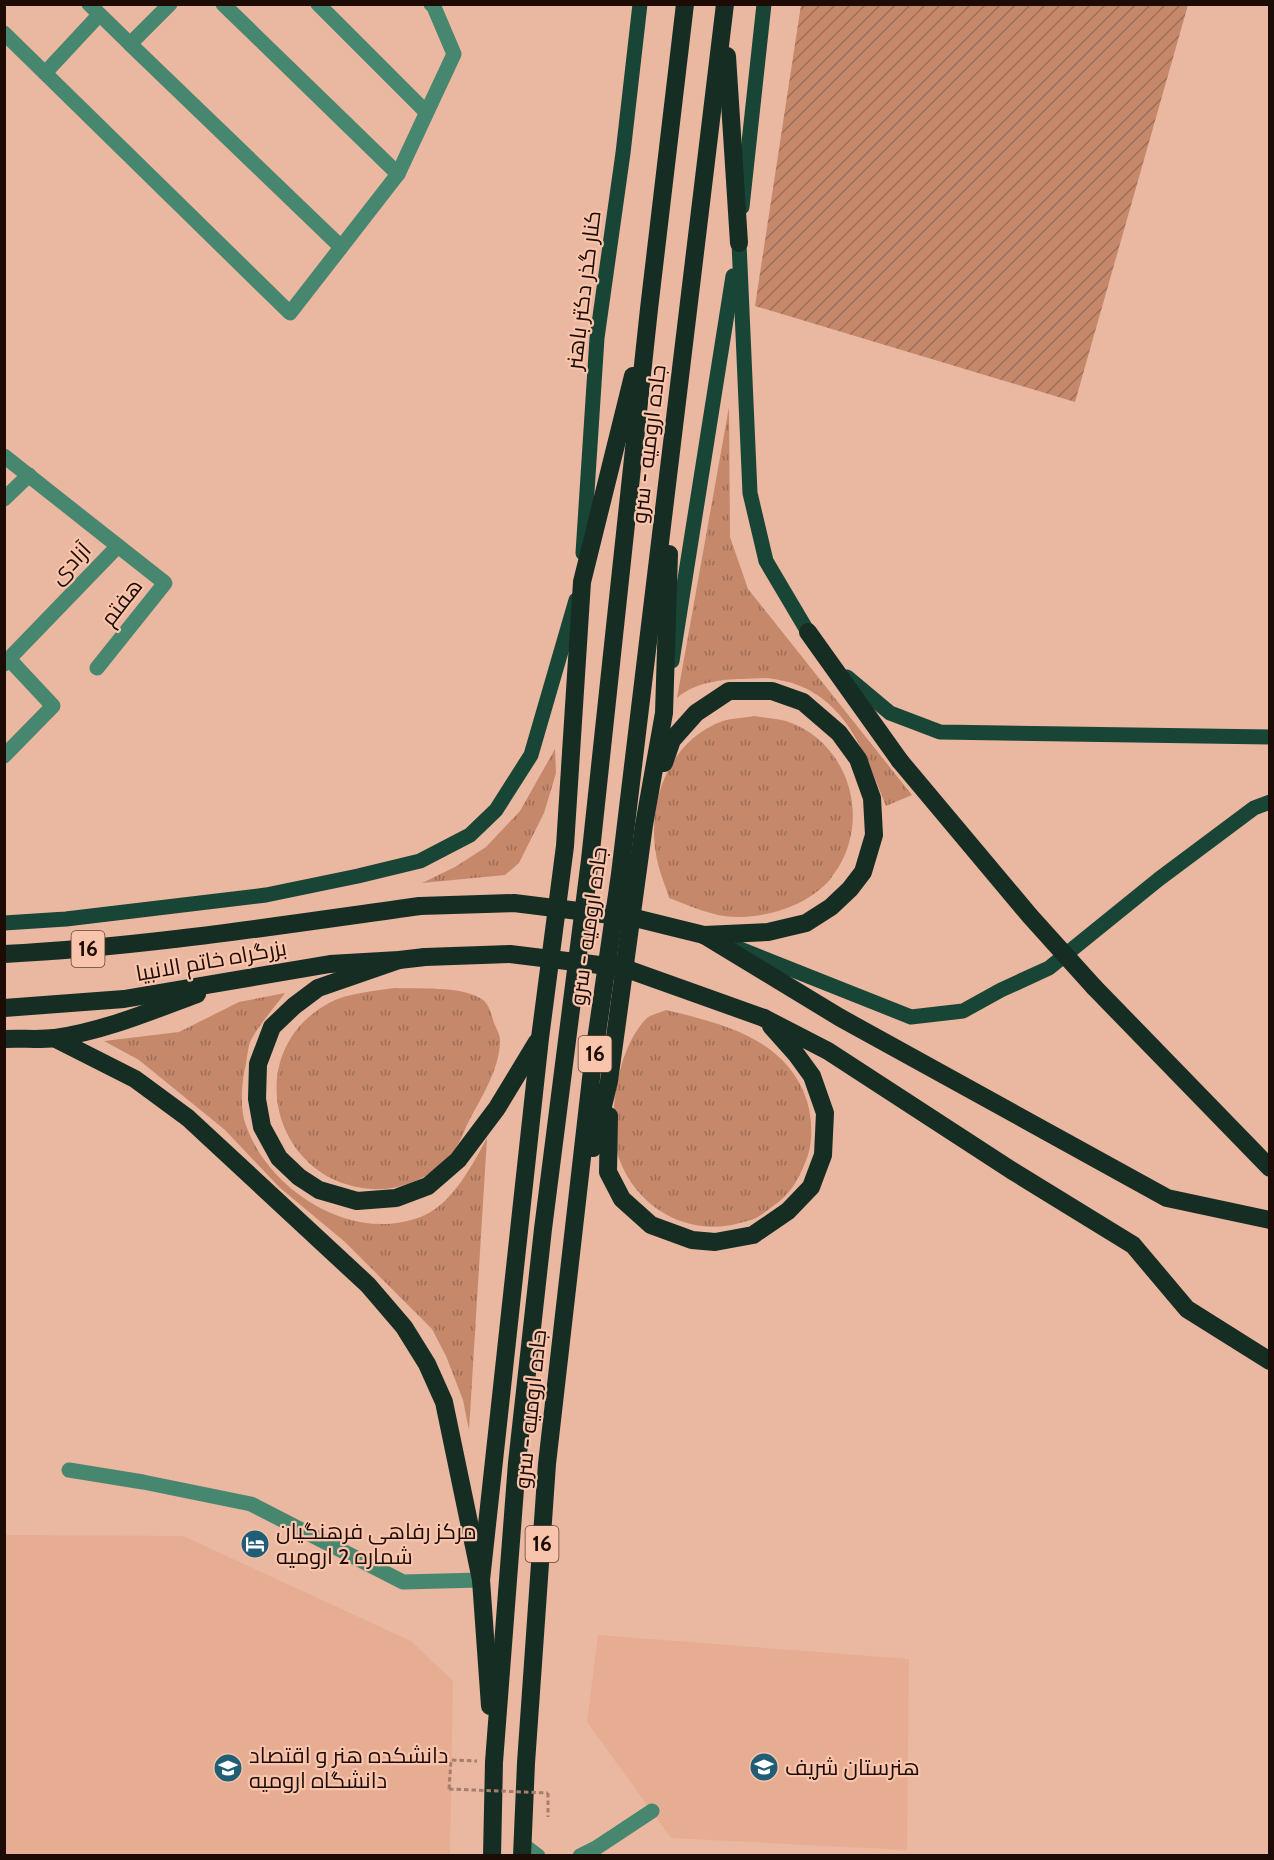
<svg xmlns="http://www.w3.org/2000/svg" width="1274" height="1860" font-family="Cabin,Cairo,sans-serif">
  <defs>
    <pattern id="grass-tufts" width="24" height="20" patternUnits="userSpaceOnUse" patternTransform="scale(1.5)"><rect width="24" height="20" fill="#c5886b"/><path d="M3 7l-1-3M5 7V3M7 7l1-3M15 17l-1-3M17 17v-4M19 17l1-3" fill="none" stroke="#9f6e56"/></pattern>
    <pattern id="garden-furrows" width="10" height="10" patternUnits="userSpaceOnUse" patternTransform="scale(1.5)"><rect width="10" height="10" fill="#c5886b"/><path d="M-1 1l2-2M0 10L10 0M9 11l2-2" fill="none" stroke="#9f6e56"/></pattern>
  </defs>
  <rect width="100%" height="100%" fill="#eab7a0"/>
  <g fill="#e7ad92">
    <polygon points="5,1535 183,1536 411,1641 453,1681 450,1855 5,1855"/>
    <polygon points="598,1635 909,1659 907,1850 671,1838 587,1722"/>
  </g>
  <g fill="url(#grass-tufts)">
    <path d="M729,407L730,537L748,589L912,795L886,806C863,749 843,689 774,679C764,677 752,679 742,679C721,679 693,683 677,698Z"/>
    <path d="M754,716C764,718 776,718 786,721C847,741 871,815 838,868C834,873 831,879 827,883C804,906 772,916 740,917C715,918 691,906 669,898C665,884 658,869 656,854C647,802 669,740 723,721C732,718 744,718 754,716Z"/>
    <polygon points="555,749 556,773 544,813 519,863 505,875 422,883 455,867 486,847 520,811"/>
    <path d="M395,988C418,989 460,986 480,998C488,1002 491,1012 493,1020C495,1027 501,1035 500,1042C499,1070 482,1096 469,1121C464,1130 461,1141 455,1149C449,1157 439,1166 432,1172C416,1183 391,1191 372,1189C271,1182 240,1051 329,1003C348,993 373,991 395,988Z"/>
    <path d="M285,993C275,1007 257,1027 250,1042C248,1048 247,1057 246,1064C242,1080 240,1102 244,1119C264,1189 354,1247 425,1215C453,1202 473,1164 487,1138L469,1430L463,1400L446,1356L432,1329L345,1242L279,1187L225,1130L139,1060L104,1041L179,1032L239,1002Z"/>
    <path d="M666,1010C724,1024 787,1039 807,1101C812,1118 813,1138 808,1155C801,1175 791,1195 773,1206C767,1211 760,1216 754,1219C749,1221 742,1222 736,1224C687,1236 638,1208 620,1161C605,1124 617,1048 646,1019C651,1014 660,1013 666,1010Z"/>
  </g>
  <polygon fill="url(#garden-furrows)" points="801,5 1188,5 1075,402 755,306"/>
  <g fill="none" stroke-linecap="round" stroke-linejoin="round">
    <g stroke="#a57e6c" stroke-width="3" stroke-dasharray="4.5 3" stroke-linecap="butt">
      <polyline points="449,1789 451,1760 477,1761"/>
      <polyline points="548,1793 548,1817"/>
    </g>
    <g stroke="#48876f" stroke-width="15">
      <polyline points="89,4 130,44 170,4"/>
      <polyline points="223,4 398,174"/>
      <polyline points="318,4 426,112"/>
      <polyline points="4,33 290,313 398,174 454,54 434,7 431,4"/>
      <polyline points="130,44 341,247"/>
      <polyline points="45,73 99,15"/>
      <polyline points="4,456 118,546 4,664"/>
      <polyline points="4,499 29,475"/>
      <polyline points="97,668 165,583 118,546"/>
      <polyline points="4,756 53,706 9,659"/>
      <polyline points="69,1470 143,1482 251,1504 403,1582 481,1580"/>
      <polyline points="522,1844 538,1856"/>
      <polyline points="580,1856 596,1848 652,1811"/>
    </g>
    <g stroke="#184535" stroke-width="15">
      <polyline points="742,207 764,4"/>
      <polyline points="739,243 750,493 766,561 808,632 815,641"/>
      <polyline points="583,553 597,338 623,153 640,4"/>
      <polyline points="672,661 733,276"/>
      <polyline points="847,677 890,713 940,732 1270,737"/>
      <polyline points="4,923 66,919 266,895 358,876 420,861 470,835 496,810 531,755 576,600"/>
      <polyline points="735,947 911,1017 963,1011 1001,990 1049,968 1159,879 1254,808 1270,802"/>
    </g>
    <g stroke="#162d24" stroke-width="18">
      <polyline points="727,56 739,243"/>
      <polyline points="808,632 900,761"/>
      <polyline points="664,763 672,740 696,713 729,691 772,691 803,702 839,733 858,759 872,798 874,835 863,872 850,889 831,907 806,923 768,932 704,935"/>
      <polyline points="704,935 839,1017 1167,1198 1270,1220"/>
      <path d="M4,954C144,947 282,925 420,906"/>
      <polyline points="399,960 318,988 294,1006 272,1027 258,1064 257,1099 262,1127 279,1158 299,1177 319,1190 357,1201 396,1198 428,1186 458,1160 497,1108 537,1042"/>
      <polyline points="1094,987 1270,1168"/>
      <polyline points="4,1008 124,999 330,964 399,960 425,957"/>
      <polyline points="764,1018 828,1051 1011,1170 1133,1245 1187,1309 1270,1361"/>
      <polyline points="54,1038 135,1079 188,1118 368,1285 404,1327 427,1364 444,1402 481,1580 490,1706"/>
      <path d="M4,1039C21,1038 39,1040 55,1038C104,1031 151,1011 197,994"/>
      <polyline points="609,1116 608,1172 622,1199 651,1225 692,1240 715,1242 753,1235 788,1211 811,1187 823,1155 825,1113 812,1076 796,1054 771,1026"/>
      <polyline points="593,1148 609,1081 644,825 664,713 669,554"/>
      <polyline points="481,1580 540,1038 565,846 582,582 633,376"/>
      <polyline points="492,1856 494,1762 517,1463 543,1229 590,860 649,309 685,4"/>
      <polyline points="522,1856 526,1763 547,1464 593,1061 620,874 725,4"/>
    </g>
    <polyline stroke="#a57e6c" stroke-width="3" stroke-dasharray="4.5 3" stroke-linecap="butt" points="449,1789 548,1793"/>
    <g stroke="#162d24" stroke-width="18">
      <polyline points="900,761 1030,916 1094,987"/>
      <polyline points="420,906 514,903 635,918 704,935"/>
      <polyline points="425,957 510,954 624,968 764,1018"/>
    </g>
  </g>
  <defs>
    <g id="hotel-disc" transform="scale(1.5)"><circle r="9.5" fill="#205e75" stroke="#f8c4ac"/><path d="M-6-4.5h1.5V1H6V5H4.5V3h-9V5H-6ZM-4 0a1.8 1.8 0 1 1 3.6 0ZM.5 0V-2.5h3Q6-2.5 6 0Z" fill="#fff"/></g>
    <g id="school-disc" transform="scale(1.5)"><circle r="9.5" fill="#205e75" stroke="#f8c4ac"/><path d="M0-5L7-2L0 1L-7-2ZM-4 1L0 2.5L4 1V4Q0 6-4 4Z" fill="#fff"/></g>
    <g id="university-disc" transform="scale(1.5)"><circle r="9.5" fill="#205e75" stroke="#f8c4ac"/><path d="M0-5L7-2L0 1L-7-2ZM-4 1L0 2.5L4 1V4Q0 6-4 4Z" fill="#fff"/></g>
  </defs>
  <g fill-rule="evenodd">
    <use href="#hotel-disc" x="255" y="1544"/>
    <use href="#school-disc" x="764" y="1767"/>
    <use href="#university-disc" x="228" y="1768"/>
  </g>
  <g text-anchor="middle" stroke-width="4.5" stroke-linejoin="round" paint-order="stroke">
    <g fill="#f8c4ac" stroke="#5f4337" stroke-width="1.5">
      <rect x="71.5" y="931" width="33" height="36" rx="4.5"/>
      <rect x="578.5" y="1036" width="33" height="36" rx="4.5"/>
      <rect x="525.5" y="1526" width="33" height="36" rx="4.5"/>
    </g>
    <g font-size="21" font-weight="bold" fill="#1d0c05">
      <text x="88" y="956">16</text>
      <text x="595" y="1061">16</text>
      <text x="542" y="1551">16</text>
    </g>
    <g font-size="22" fill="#1d0c05" stroke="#f8c4ac">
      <text transform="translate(583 290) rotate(-83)" y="8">کنار گذر دکتر باهنر</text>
      <text transform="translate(648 444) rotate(-83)" y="8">جاده ارومیه - سرو</text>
      <text transform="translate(70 563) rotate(-46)" y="8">آزادی</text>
      <text transform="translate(121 602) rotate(-52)" y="8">هفتم</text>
      <text transform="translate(588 926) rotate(-82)" y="8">جاده ارومیه - سرو</text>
      <text transform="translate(211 960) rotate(-10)" y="8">بزرگراه خاتم الانبیا</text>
      <text transform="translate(530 1409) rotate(-84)" y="8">جاده ارومیه - سرو</text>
    </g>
    <g font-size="22" fill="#1d0c05" stroke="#f8c4ac" text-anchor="start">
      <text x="276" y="1539">مرکز رفاهی فرهنگیان<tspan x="276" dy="25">شماره 2 ارومیه</tspan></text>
      <text x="249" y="1763">دانشکده هنر و اقتصاد<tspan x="249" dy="25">دانشگاه ارومیه</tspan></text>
      <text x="785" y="1775">هنرستان شریف</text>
    </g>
  </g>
  <rect width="1274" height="1860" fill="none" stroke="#1d0c05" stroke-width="12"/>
</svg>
